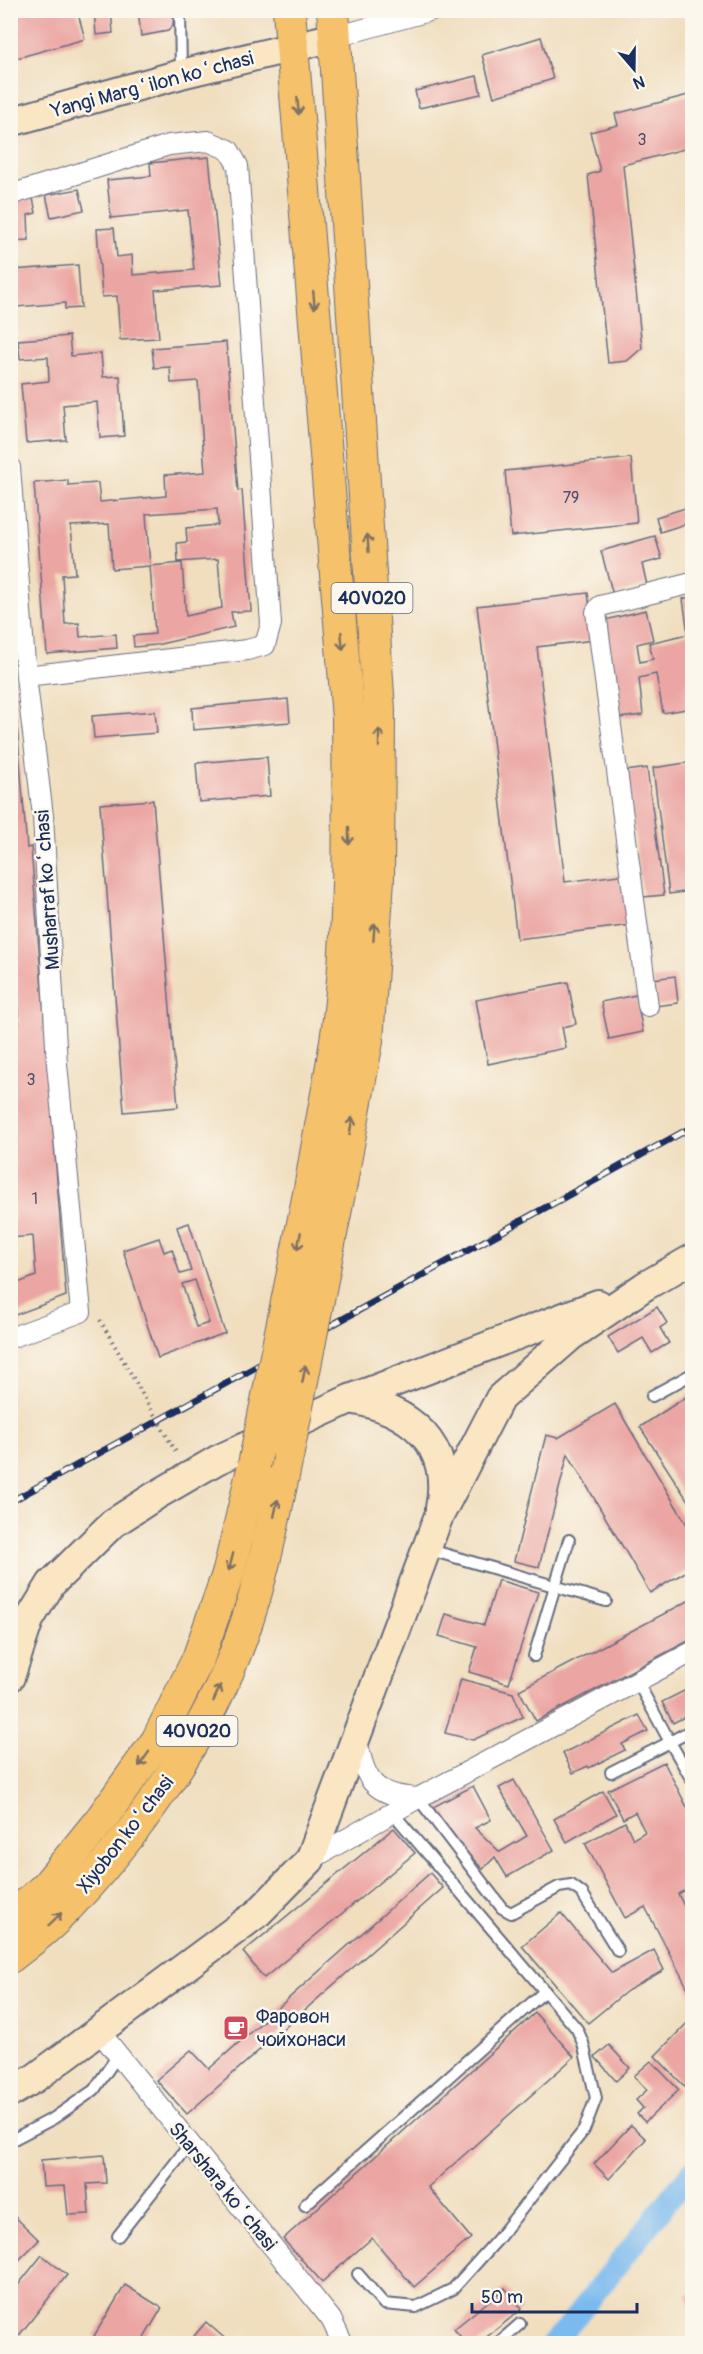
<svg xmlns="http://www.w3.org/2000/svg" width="703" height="2354" font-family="Pangolin,sans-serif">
  <rect width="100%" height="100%" fill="#fbf7ec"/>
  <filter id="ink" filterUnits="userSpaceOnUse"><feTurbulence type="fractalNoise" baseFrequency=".0167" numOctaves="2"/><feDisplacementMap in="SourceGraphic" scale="12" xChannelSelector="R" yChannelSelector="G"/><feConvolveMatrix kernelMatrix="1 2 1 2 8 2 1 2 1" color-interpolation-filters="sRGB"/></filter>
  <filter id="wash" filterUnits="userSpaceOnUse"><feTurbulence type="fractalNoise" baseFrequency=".008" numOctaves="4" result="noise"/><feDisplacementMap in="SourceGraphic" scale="24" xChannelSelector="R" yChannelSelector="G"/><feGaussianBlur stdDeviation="1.35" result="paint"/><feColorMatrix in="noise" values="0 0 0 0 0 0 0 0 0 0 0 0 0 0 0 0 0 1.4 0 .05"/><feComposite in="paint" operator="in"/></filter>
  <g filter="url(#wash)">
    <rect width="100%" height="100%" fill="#f0debf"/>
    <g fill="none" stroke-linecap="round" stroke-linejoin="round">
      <polyline stroke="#7abaef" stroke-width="22" points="552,2344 566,2329 692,2171"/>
    </g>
    <g id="blocks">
      <g fill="#eba5a2" fill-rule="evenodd">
        <polygon points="10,10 77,10 85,39 10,60"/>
        <polygon points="94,10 111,10 113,33 96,35"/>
        <polygon points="138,10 174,10 173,25 168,31 141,36"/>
        <polygon points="541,37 553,79 494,97 482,55"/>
        <polygon points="477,76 481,94 419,108 415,91"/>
        <polygon points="692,94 692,147 623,165 642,348 627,361 608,363 588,175 600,171 590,132 618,125 615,114"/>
        <polygon points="209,157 222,285 155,290 159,338 120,340 117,296 102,297 97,229 114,228 117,257 132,255 133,275 194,270 188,210 111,218 107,180 151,176 150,163"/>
        <polygon points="79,189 84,210 51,217 46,195"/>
        <polygon points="33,198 36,213 28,215 29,240 14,241 12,202"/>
        <polygon points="78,265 81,308 65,309 65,303 16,307 13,270"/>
        <polygon points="69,336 71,356 101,353 103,377 120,376 124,436 100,438 97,402 63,405 66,440 26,443 21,384 49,381 48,357 20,359 18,340"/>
        <polygon points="226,342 238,491 242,490 251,611 231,612 234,627 156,645 134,647 133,636 155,634 150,566 182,563 186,616 222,608 218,559 178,562 177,543 187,542 186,528 218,525 217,509 146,514 150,566 112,569 109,524 71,526 75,574 62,575 65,624 79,623 80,637 116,634 117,648 47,654 34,483 68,480 68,485 98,483 100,502 166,496 165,475 205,472 198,381 171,383 170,367 154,368 152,348"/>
        <polygon points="631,458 637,523 511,536 505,471"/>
        <polygon points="692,506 692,522 660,532 656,517"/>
        <polygon points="655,536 662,559 642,564 647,585 613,595 601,551"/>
        <polygon points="588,593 594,640 537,647 565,882 626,874 632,925 517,939 477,606"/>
        <polygon points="692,596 692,708 663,713 656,674 639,678 643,715 618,718 605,620 646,610 653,640 637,644 640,662 653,659 649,643 688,634 683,599"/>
        <polygon points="10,664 12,664 27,848 31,847 66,1296 10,1317 10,1286 36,1276 33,1236 10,1238 10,1221 14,1221 10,1178 10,1095 14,1095 10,1066 10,1025 19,1024 13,949 10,949"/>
        <polygon points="288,699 290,722 193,730 192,708"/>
        <polygon points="155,711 157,733 94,738 92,716"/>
        <polygon points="267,757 270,796 199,802 196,763"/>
        <polygon points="692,762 692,891 669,894 653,768"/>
        <polygon points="647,768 664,895 643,897 626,771"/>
        <polygon points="153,800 178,1107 124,1112 100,804"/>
        <polygon points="675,976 678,1003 656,1006 653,979"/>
        <polygon points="568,982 576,1024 562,1027 566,1048 488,1064 476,1000"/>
        <polygon points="636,995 643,1032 609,1039 601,1002"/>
        <path d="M189,1223L225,1333L158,1358L123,1250L159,1238L164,1252L172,1249L180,1274L191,1271L177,1227ZM195,1280L209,1323L196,1327L182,1284Z"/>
        <polygon points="657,1307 667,1323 660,1328 669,1343 652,1353 643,1338 618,1353 608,1337"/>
        <polygon points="692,1393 692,1507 640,1427"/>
        <polygon points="615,1404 692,1533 692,1568 650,1593 568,1454 539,1567 514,1561 546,1435 558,1438"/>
        <polygon points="498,1580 538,1592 509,1684 469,1672 477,1647 439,1636 446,1614 484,1625"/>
        <polygon points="692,1599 692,1639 536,1721 519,1690"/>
        <polygon points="461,1679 513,1693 523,1717 473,1740 445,1733"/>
        <polygon points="692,1687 692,1713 673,1723 662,1702"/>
        <polygon points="639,1715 648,1731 622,1744 625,1750 589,1768 588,1766 573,1773 563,1753"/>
        <polygon points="664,1762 692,1817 692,1886 678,1894 692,1922 692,1996 645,1907 625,1918 585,1843 625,1822 633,1839 645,1832 635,1812 623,1819 608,1790"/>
        <polygon points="514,1780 554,1850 507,1877 495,1857 483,1869 454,1840 433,1807 473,1786 491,1820 475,1828 500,1852 527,1836 499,1788"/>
        <polygon points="603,1791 616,1814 567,1842 554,1819"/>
        <polygon points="394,1828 415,1853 264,1978 243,1952"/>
        <polygon points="430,1873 443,1888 187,2114 156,2080 191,2050 209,2069"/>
        <polygon points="561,1913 612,1973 654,1950 664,1970 627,1991 588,2023 522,1946"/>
        <polygon points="535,2013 574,2057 428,2187 471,2238 414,2287 372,2238 322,2282 283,2239"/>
        <polygon points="692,2018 692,2082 686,2088 655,2056"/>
        <polygon points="609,2045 630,2068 616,2081 595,2057"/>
        <polygon points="651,2061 679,2090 645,2122 637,2114 643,2108 636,2100 647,2090 634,2076"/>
        <polygon points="631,2125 646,2139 609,2179 594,2164"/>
        <polygon points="104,2155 106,2183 87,2184 89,2214 68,2215 65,2186 43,2187 41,2160"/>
        <polygon points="10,2212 39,2240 16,2263 10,2258"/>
        <polygon points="42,2255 67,2275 13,2343 10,2343 10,2295"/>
        <polygon points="125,2285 162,2308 141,2343 107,2343 94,2336"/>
        <polygon points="505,2288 522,2309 479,2343 466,2343 454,2329"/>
        <polygon points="692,2293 692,2312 686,2295"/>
        <polygon points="206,2322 230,2343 202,2343 194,2336"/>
      </g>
    </g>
  </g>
  <g filter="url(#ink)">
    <use href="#blocks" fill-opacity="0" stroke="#666c80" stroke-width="1.5"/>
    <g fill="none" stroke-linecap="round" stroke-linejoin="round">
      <g stroke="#666c80" stroke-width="14">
        <g id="service">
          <polyline points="180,10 181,73"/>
          <polyline points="652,1396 692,1374"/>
          <polyline points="427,1549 606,1601"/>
          <polyline points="534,1656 569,1540"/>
          <polyline points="692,1730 670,1742 692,1780"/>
          <polyline points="611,1772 670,1742 637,1681"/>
          <polyline points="418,1798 502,1908 511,1913 559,1887 571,1885 582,1893 618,1951"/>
          <polyline points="10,2141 54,2118 94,2090 118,2055"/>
          <polyline points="305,2205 545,1991"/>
          <polyline points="118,2236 190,2144"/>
          <polyline points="358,2274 384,2304 416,2307 453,2289 498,2239 584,2130 596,2098 583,2043 577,2029 392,1812"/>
          <polyline points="497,2344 520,2324"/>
        </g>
      </g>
      <g stroke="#666c80" stroke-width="22">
        <g id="minor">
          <polyline points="335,37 433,10"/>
          <polyline points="10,195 169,145 208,141 229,150 238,166 271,624 265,645 247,650 26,676"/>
          <polyline points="10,467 26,676 43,816 57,1064 81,1312 10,1338"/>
          <polyline points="648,1006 596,612 600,606 692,583"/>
          <path d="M356,1737C366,1780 370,1795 418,1798"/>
          <polyline points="310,1860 418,1798 692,1652"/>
          <polyline points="99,2031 331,2319 343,2344"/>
        </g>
      </g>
      <g stroke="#666c80" stroke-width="32">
        <g id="secondary">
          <polyline points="10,122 181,74 335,37"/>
          <path d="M350,1399C409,1409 453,1443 440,1508"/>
          <polyline points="10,1677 29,1620 51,1584 112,1524 155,1496 217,1460 350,1399 598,1304"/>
          <polyline points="10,2093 35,2078 258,1913 310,1860 438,1518 500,1398 571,1336 645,1286 692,1259"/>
        </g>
      </g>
      <g stroke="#666c80" stroke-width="34">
        <g id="primary">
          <path d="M289,10L348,718C349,821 351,924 338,1027C331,1079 319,1132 311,1184"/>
          <polyline points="333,10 379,710 378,879 367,1041 341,1183"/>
          <polyline points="10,1919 46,1887 102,1818 157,1741 198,1659 229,1571 254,1465"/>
          <path d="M10,1957C25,1945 42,1933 56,1919C135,1838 205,1740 243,1633C264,1574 275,1512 288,1452"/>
        </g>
      </g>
      <polyline stroke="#666c80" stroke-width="4" stroke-dasharray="1.5 4.5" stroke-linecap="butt" points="100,1320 177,1454"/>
      <use href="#service" stroke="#fff" stroke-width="10"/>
      <use href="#minor" stroke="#fff" stroke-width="20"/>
      <use href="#secondary" stroke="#fbe6c4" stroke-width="28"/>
      <use href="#primary" stroke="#f5c16b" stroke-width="32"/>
      <g stroke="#1b2f5e" stroke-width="7">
        <polyline id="rail" points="10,1502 692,1127"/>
      </g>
      <use href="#rail" stroke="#fbf7ec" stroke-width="4.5" stroke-dasharray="14" stroke-linecap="butt"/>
      <g stroke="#666c80" stroke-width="34" stroke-linecap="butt">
        <g id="primary-bridge">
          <polyline points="288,1452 341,1183"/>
          <polyline points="254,1465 311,1184"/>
        </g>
      </g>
      <use href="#primary-bridge" stroke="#f5c16b" stroke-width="32"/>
    </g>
    <defs><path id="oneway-shaft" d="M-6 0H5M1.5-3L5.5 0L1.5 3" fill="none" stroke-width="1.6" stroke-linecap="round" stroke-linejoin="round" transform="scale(1.5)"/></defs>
    <g stroke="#7d7164">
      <use href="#oneway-shaft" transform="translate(298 106) rotate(85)"/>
      <use href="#oneway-shaft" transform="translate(314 300) rotate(85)"/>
      <use href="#oneway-shaft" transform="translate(368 543) rotate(-94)"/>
      <use href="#oneway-shaft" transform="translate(342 641) rotate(85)"/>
      <use href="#oneway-shaft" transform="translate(379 738) rotate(-90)"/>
      <use href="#oneway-shaft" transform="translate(349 836) rotate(90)"/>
      <use href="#oneway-shaft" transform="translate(374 932) rotate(-86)"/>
      <use href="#oneway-shaft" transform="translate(351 1126) rotate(-80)"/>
      <use href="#oneway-shaft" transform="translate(299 1241) rotate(101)"/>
      <use href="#oneway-shaft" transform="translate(304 1374) rotate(-79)"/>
      <use href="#oneway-shaft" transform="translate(276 1508) rotate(-78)"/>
      <use href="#oneway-shaft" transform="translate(231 1562) rotate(104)"/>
      <use href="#oneway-shaft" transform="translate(217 1693) rotate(-66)"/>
      <use href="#oneway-shaft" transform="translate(144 1759) rotate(125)"/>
      <use href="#oneway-shaft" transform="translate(55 1919) rotate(-44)"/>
    </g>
  </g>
  <defs>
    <g id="cafe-square" transform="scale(1.35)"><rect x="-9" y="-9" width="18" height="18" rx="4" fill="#d1495b" stroke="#fbf7ec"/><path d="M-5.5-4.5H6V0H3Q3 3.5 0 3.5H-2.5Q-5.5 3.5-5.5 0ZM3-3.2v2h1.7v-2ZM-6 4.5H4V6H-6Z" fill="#fff"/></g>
  </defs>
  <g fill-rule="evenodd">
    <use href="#cafe-square" x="236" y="2028"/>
  </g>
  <g text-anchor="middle" stroke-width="5" stroke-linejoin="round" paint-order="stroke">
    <g font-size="16" fill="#4f4c6f">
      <text x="642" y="145">3</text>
      <text x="571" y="503">79</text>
      <text x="31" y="1085">3</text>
      <text x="35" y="1204">1</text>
    </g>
    <g fill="#fbf7ec" stroke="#5e6b89" stroke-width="1.5">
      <rect x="331.5" y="583" width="81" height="30" rx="4.5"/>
      <rect x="156.5" y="1716" width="81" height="30" rx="4.5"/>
    </g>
    <g font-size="18" font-weight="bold" fill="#1b2f5e">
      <text x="372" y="604">40V020</text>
      <text x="197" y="1737">40V020</text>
    </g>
    <g font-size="20" fill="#1b2f5e" stroke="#fbf7ec">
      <text transform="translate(152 84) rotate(-15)" y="7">Yangi Margʻilon koʻchasi</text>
      <text transform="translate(47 890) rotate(-94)" y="7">Musharraf koʻchasi</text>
      <text transform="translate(125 1834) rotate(-52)" y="7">Xiyobon koʻchasi</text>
      <text transform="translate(223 2186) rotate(51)" y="7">Sharshara koʻchasi</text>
    </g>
    <g font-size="20" fill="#1b2f5e" stroke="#fbf7ec" text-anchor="start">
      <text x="256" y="2023">Фаровон<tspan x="256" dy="23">чойхонаси</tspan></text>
    </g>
  </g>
  <rect width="703" height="2354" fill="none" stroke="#fbf7ec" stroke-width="36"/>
  <g transform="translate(634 69) rotate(160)" stroke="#fbf7ec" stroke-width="4.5" paint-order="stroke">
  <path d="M0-4.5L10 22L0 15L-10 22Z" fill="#1b2f5e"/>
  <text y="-9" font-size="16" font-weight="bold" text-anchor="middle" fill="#1b2f5e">N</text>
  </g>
  <path d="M472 2303v9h165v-9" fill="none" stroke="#1b2f5e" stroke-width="3"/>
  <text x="481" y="2303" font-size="18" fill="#1b2f5e" stroke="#fbf7ec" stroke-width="4.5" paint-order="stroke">50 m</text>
</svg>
